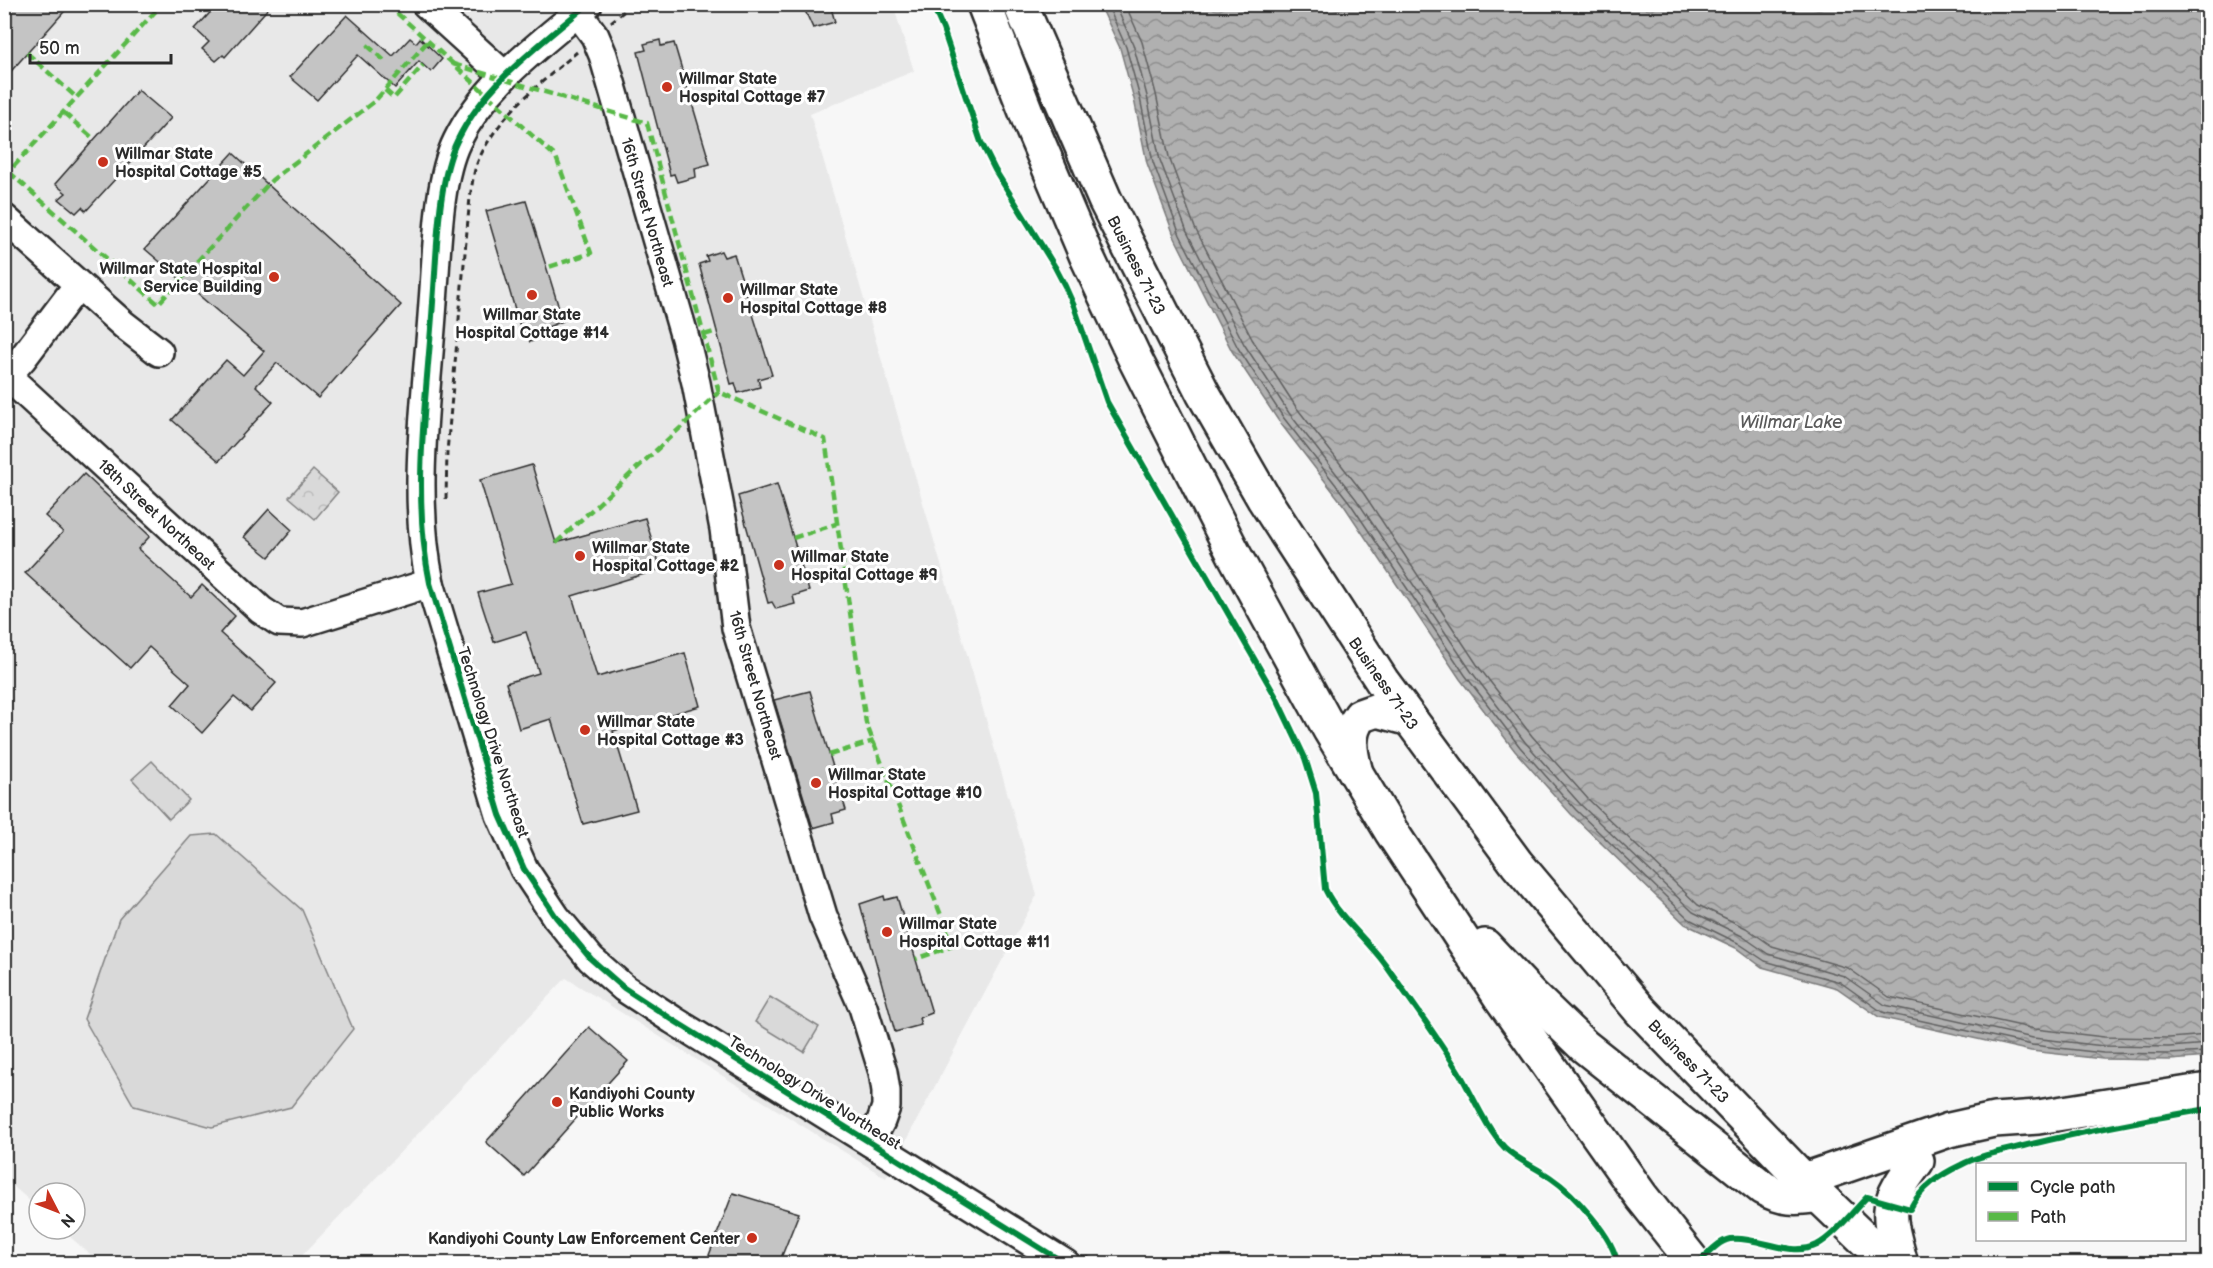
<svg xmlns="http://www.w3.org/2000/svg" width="2213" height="1268" font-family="'Balsamiq Sans',sans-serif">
  <defs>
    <pattern id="forest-crowns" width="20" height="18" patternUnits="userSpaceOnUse" patternTransform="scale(1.5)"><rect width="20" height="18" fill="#d9d9d9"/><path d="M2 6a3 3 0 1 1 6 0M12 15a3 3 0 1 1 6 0" fill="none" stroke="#bababa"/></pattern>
    <pattern id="water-waves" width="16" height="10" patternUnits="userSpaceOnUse" patternTransform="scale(1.5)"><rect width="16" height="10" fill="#b0b0b0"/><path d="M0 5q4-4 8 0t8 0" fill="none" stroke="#8f8f8f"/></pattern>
  </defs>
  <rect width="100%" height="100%" fill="#f7f7f7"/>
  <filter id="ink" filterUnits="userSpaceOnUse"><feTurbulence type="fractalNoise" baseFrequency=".0167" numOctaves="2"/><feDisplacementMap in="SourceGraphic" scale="12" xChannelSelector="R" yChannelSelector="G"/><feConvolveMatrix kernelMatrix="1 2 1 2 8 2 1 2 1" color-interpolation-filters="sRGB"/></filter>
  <g filter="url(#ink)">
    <polygon fill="#e8e8e8" points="5,5 893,5 914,71 810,114 1037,895 886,1178 566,978 295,1263 100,1263 61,1229 75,1229 75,1193 39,1193 39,1209 5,1179"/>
    <g fill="#d9d9d9" stroke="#828282" stroke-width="1.5">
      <polygon points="152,761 189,800 169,819 132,779"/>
      <polygon points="216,834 302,910 353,1029 291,1107 212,1127 134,1106 84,1019 119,919 191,836"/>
      <polygon points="770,997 819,1027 804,1052 755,1022"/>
    </g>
    <polygon fill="url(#forest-crowns)" stroke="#828282" stroke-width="1.5" points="313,470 338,492 315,519 289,497"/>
    <polygon fill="url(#water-waves)" stroke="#7b7b7b" stroke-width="1.5" points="1100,5 2208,5 2208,1057 2170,1060 2103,1059 2031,1051 1879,1017 1837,988 1762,967 1736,948 1685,924 1571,814 1515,751 1460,679 1345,507 1278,420 1232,351 1175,238 1147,163 1134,99 1120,48"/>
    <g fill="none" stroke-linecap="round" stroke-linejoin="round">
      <g stroke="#606060" stroke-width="1.5">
        <polyline points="1107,4 1126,47 1140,98 1153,162 1180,235 1238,348 1283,417 1350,503 1465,675 1520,747 1576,810 1689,919 1738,943 1765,961 1840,982 1882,1012 2032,1045 2103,1053 2169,1054 2208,1052"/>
        <polyline points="1115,4 1133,44 1147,96 1160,160 1187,232 1244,344 1289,413 1356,499 1471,671 1525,742 1581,805 1693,912 1742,936 1768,954 1844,976 1885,1005 2033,1038 2104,1046 2169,1047 2208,1044"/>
        <polyline points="1125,4 1142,42 1156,94 1169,157 1195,228 1252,339 1296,407 1364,494 1478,666 1532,736 1588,799 1698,905 1746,928 1772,946 1848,968 1889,997 2035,1029 2104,1037 2169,1038 2208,1035"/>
      </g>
    </g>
    <g fill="#c4c4c4" stroke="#2b2b2b" stroke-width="1.5">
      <polygon points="4,4 71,4 4,79"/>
      <polygon points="218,4 272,4 225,57 223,55 216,61 202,49 209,42 195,29"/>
      <polygon points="802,4 830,4 835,22 813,28"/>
      <polygon points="347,15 393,56 410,38 416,43 420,38 442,59 431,72 419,61 395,88 358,55 317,100 290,77"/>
      <polygon points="660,40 661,46 674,43 710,164 695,168 696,177 677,182 674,174 670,175 638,52 646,50 644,44"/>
      <polygon points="138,90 171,118 86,211 82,207 76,213 59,199 66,193 55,184"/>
      <polygon points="233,153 401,305 318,398 277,363 256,386 273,402 219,461 172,420 226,360 243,375 264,351 145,249"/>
      <polygon points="526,201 563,321 548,327 550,335 530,342 526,332 522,333 486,211"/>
      <polygon points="721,251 724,257 734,254 772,375 758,379 760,387 738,393 735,383 731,384 699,264 708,261 706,256"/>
      <polygon points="532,465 556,543 645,518 661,569 572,596 597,677 685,653 700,706 613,731 637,810 583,824 551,719 519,729 506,683 539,673 526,632 494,642 478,593 511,584 480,480"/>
      <polygon points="84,474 150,536 138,549 191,597 202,585 235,616 220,633 276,683 251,711 234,697 202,733 172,705 190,684 149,647 130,668 25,573 63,532 45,516"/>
      <polygon points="777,484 809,591 793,596 795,604 776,609 772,602 768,603 738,496"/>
      <polygon points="269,509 292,530 269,557 244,537"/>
      <polygon points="810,691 846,810 832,814 834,822 813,828 774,700"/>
      <polygon points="884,896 885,900 897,897 932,1013 919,1018 921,1025 895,1032 860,904"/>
      <polygon points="589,1027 628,1061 524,1176 486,1142"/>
      <polygon points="733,1193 799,1213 779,1263 706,1263"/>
    </g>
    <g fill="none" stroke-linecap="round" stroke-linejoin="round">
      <g stroke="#2b2b2b" stroke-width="32">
        <g id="minor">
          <polyline points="426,4 504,75"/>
          <path d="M588,4C540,45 485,83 457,141C437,181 437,256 433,302C427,395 411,492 430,583L500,815L524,869L556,917L591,959L624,988L673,1020L1066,1264"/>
          <polyline points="578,13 595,36 603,55 685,338 696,383 724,529 736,628 823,916 863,1007 883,1072 886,1091 886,1107 881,1121 870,1142"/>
          <polyline points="4,218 124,325 159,352"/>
          <polyline points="78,285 22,359 7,376 261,610 279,622 302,623 430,583"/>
        </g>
      </g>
      <g stroke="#2b2b2b" stroke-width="38">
        <polyline id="major" points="1804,1180 1949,1130 1994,1120 2038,1117 2208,1090"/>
      </g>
      <g stroke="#2b2b2b" stroke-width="38">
        <g id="highway">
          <polyline points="984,4 1033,130 1087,257 1135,359 1235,556 1330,730 1391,831 1501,998 1641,1196 1695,1264"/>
          <polyline points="1020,4 1105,200 1203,393 1264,499 1382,681 1517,864 1640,1010 1818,1195 1890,1264"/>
          <path d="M1355,769C1350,750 1347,733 1360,716L1377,710L1410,719"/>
          <path d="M1485,946L1531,995L1584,1046L1763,1188C1782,1199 1796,1199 1818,1195"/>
          <path d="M1901,1264C1887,1211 1883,1206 1917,1161"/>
        </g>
      </g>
      <g stroke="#2b2b2b" stroke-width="3" stroke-dasharray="6 4.5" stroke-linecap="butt">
        <polyline points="611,22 633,4"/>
        <path d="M446,499L447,452L470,197C472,187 473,175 476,166C495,117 539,85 577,52"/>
        <polyline points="1087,1257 1098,1264"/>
      </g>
      <use href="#minor" stroke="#fff" stroke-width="27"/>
      <use href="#major" stroke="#fff" stroke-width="33"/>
      <use href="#highway" stroke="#fff" stroke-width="33"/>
      <g stroke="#58b947" stroke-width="4.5" stroke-dasharray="9 4.5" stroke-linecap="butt">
        <polyline points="387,4 556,157 591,253 546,268"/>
        <polyline points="367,45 387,63"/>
        <polyline points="27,53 77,98"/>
        <polyline points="453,64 647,123 719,392 825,439 866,723 953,946 916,959"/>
        <polyline points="385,90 394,98 423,65"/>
        <polyline points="64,113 94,139"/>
        <polyline points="9,172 158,304 272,180 375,101 428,41"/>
        <polyline points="4,177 162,4"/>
        <polyline points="704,335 717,331"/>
        <polyline points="793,538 836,524"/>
        <polyline points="556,543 719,392"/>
        <polyline points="829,755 874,741"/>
      </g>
      <g stroke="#fff" stroke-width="10">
        <g id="cycleway">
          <path d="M588,4C540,45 485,83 457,141C437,181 437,256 433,302C427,395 411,492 430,583L500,815L524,869L556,917L591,959L624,988L673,1020L1066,1264"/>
          <path d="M932,4L943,29L981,142L995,170L1055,267L1065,286L1074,306L1107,402L1276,697L1305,758L1316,793L1325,889C1339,918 1366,938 1385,964C1410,1000 1437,1036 1460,1074C1474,1098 1486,1128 1505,1148C1519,1161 1536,1167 1551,1178C1572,1192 1615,1238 1617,1264"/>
          <path d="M1697,1264C1706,1256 1718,1241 1730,1239C1759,1236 1790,1258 1817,1245C1834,1236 1853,1211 1867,1197L1910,1209C1921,1187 1940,1175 1961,1165C1982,1154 2009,1150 2032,1144C2090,1130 2149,1119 2208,1109"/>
        </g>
      </g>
      <use href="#cycleway" stroke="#00873e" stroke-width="6"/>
    </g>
  </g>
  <g fill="#c8321e" stroke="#fff" stroke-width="2">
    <circle cx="667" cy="87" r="6"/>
    <circle cx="103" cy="162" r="6"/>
    <circle cx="274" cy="277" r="6"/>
    <circle cx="532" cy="295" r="6"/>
    <circle cx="728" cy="298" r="6"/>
    <circle cx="580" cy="556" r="6"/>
    <circle cx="779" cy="565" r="6"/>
    <circle cx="585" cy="730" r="6"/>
    <circle cx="816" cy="783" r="6"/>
    <circle cx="887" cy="932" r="6"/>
    <circle cx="557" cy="1102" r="6"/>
    <circle cx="752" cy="1238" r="6"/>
  </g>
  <g text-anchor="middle" stroke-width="6" stroke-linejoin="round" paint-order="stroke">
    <g font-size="16" font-weight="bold" fill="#2b2b2b" stroke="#fff" text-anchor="start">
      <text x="679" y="84">Willmar State<tspan x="679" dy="18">Hospital Cottage #7</tspan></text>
      <text x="115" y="159">Willmar State<tspan x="115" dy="18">Hospital Cottage #5</tspan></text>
      <text x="262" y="274" text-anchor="end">Willmar State Hospital<tspan x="262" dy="18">Service Building</tspan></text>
      <text x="740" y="295">Willmar State<tspan x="740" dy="18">Hospital Cottage #8</tspan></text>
      <text x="532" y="320" text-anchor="middle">Willmar State<tspan x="532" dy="18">Hospital Cottage #14</tspan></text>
      <text x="592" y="553">Willmar State<tspan x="592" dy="18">Hospital Cottage #2</tspan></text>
      <text x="791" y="562">Willmar State<tspan x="791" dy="18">Hospital Cottage #9</tspan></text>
      <text x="597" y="727">Willmar State<tspan x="597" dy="18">Hospital Cottage #3</tspan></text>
      <text x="828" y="780">Willmar State<tspan x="828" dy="18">Hospital Cottage #10</tspan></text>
      <text x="899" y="929">Willmar State<tspan x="899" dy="18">Hospital Cottage #11</tspan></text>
      <text x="569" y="1099">Kandiyohi County<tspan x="569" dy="18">Public Works</tspan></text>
      <text x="740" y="1244" text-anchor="end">Kandiyohi County Law Enforcement Center</text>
    </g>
    <g font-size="16" fill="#2b2b2b" stroke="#fff">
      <text transform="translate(648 212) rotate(74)" y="6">16th Street Northeast</text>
      <text transform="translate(1137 265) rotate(63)" y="6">Business 71-23</text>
      <text transform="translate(157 514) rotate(43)" y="6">18th Street Northeast</text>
      <text transform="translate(1384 683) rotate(55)" y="6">Business 71-23</text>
      <text transform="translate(756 685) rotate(74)" y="6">16th Street Northeast</text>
      <text transform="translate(494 742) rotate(72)" y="6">Technology Drive Northeast</text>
      <text transform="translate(1689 1061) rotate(46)" y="6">Business 71-23</text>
      <text transform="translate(815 1092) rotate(32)" y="6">Technology Drive Northeast</text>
    </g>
    <g font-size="18" font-style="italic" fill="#5a5a5a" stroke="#fff">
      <text x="1791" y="428">Willmar Lake</text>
    </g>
  </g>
  <rect width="2213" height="1268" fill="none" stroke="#fff" stroke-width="24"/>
  <rect x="12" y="12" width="2189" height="1244" fill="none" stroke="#2b2b2b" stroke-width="2" filter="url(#ink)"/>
  <rect x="1976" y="1163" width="210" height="78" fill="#ffffff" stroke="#aaaaaa" stroke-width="1.5"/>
  <rect x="1988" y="1182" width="30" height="9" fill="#00873e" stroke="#aaaaaa" stroke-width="1.5"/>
  <text x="2030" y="1193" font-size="18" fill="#2b2b2b">Cycle path</text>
  <rect x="1988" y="1212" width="30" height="9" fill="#58b947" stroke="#aaaaaa" stroke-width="1.5"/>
  <text x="2030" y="1223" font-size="18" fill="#2b2b2b">Path</text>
  <g transform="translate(57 1211) rotate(132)"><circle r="28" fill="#ffffff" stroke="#aaaaaa" stroke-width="1.5"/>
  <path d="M0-4.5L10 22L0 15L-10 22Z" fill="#c8321e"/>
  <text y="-9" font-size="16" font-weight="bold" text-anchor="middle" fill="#2b2b2b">N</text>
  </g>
  <path d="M30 54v9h141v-9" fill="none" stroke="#2b2b2b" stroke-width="3"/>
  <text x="39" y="54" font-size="18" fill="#2b2b2b" stroke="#ffffff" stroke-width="4.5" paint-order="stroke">50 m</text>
</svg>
